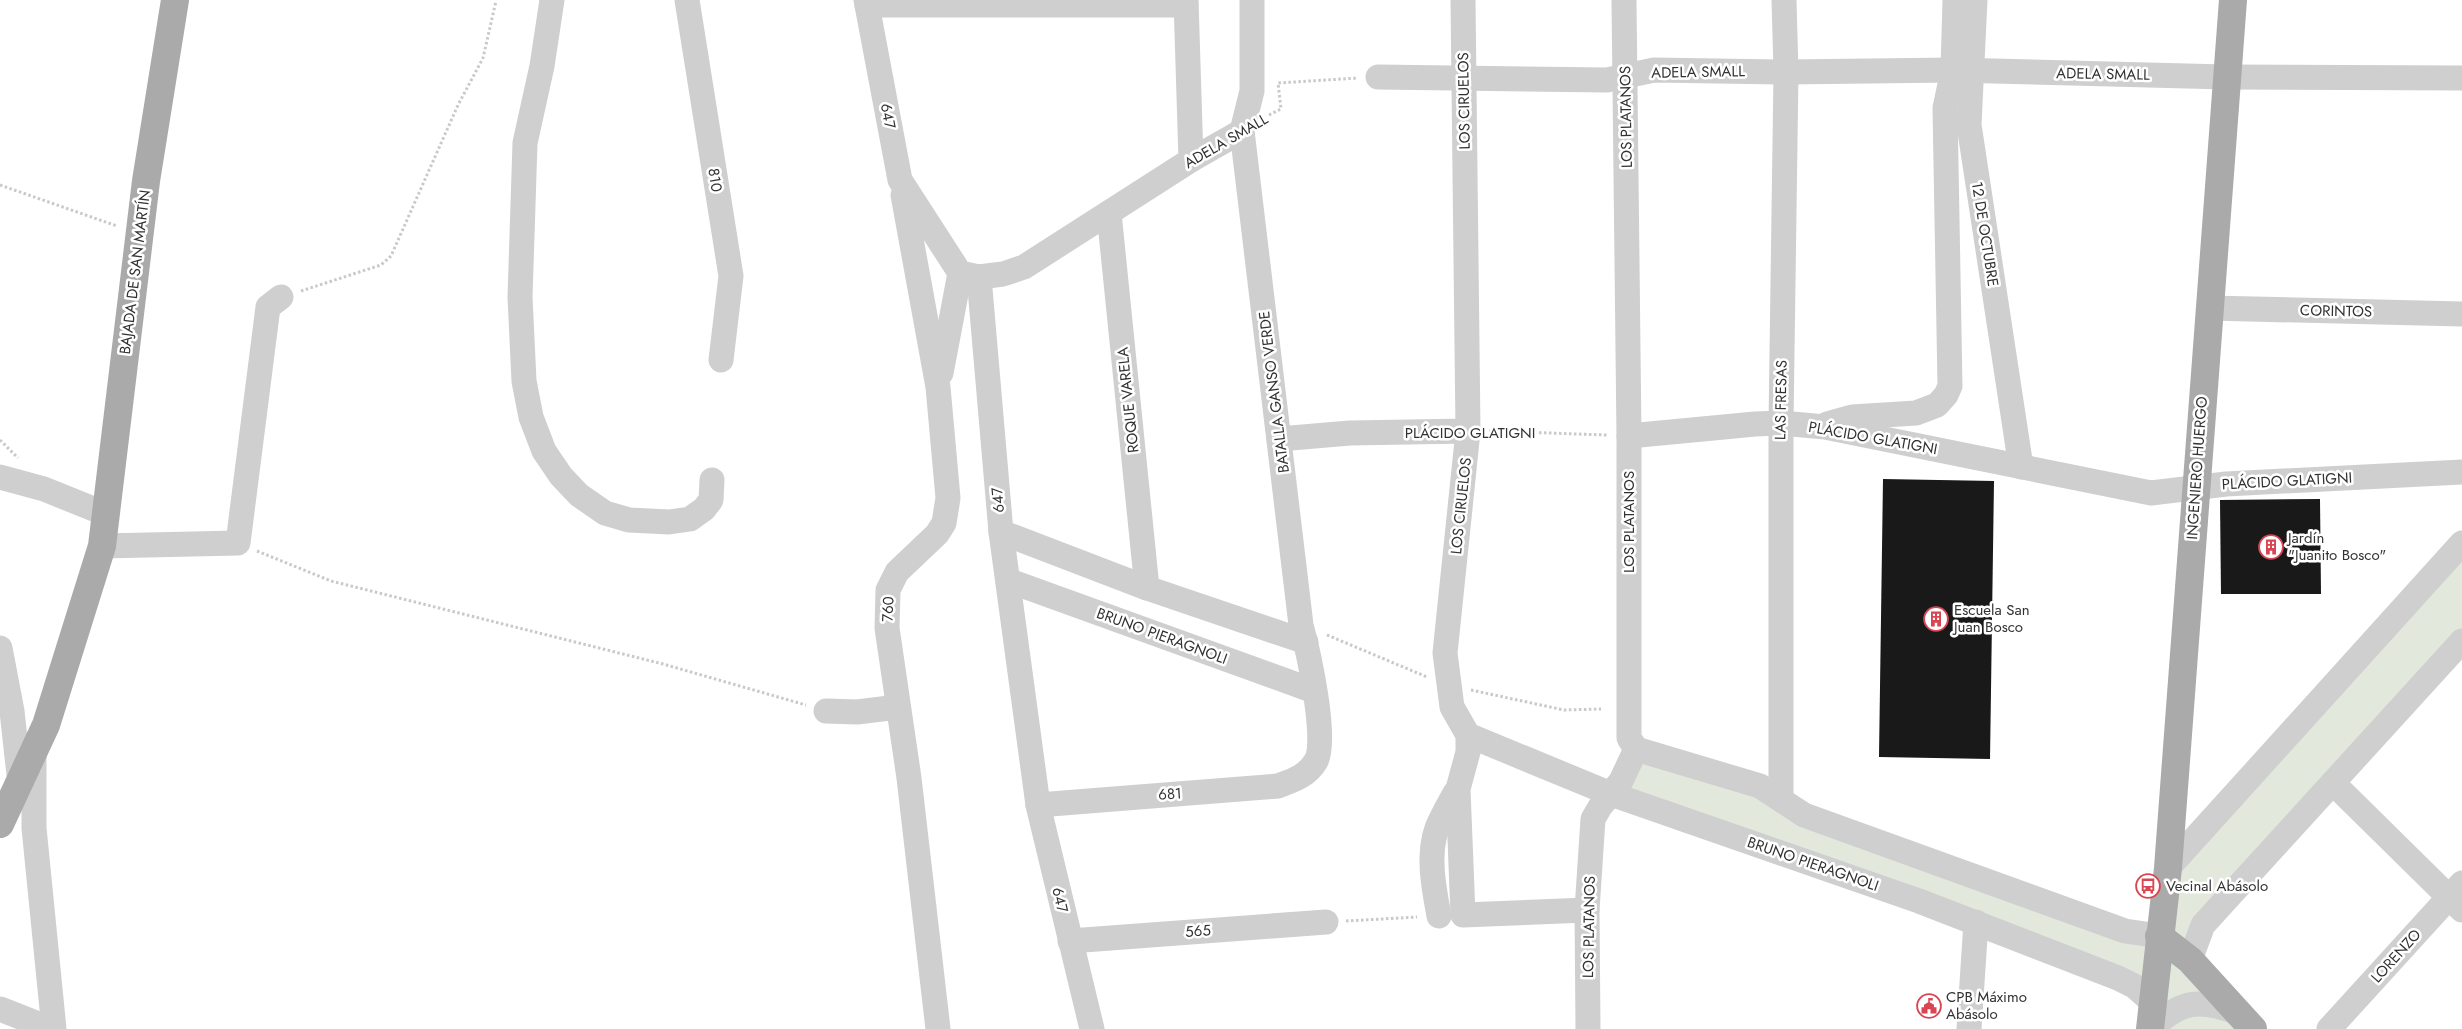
<svg xmlns="http://www.w3.org/2000/svg" width="2462" height="1029" font-family="Jost,sans-serif">
  <rect width="100%" height="100%" fill="#fff"/>
  <polygon fill="#e2e8dc" points="2462,543 2462,641 2203,925 2190,960 2253,1029 2150,1029 2152,1002 1611,794 1636,749 2159,936 2168,868"/>
  <g fill="#191919">
    <polygon points="1883,479 1994,481 1990,759 1879,757"/>
    <polygon points="2320,499 2321,594 2221,594 2220,500"/>
  </g>
  <g fill="none" stroke-linecap="round" stroke-linejoin="round">
    <g stroke="#c9c9c9" stroke-width="3" stroke-dasharray="2.5 2.5" stroke-linecap="butt">
      <polyline points="1269,115 1281,109 1278,83 1358,78"/>
      <polyline points="0,185 117,226"/>
      <polyline points="301,291 381,265 391,256 458,105 483,58 496,1"/>
      <polyline points="1489,431 1607,435"/>
      <polyline points="0,440 18,458"/>
      <polyline points="257,551 331,581 663,664 806,705"/>
      <polyline points="1327,635 1427,677"/>
      <polyline points="1471,690 1564,710 1601,709"/>
      <polyline points="1346,921 1417,917"/>
    </g>
    <g stroke="#cfcfcf" stroke-width="25">
      <polyline points="552,0 542,66 525,143 520,297 524,381 531,417 544,451 561,476 579,495 605,513 629,520 669,522 690,519 704,509 711,500 712,480"/>
      <polyline points="687,0 731,276 721,360"/>
      <polyline points="866,0 900,180 960,273 979,277 1001,532 1038,805 1092,1029"/>
      <polyline points="1186,0 1191,160"/>
      <polyline points="1463,0 1468,431 1445,653 1452,707 1468,735 1468,752 1458,789 1463,915 1587,910"/>
      <polyline points="1624,0 1629,436 1629,738 1636,749"/>
      <polyline points="1975,0 1969,125 2021,467"/>
      <polyline points="867,5 1186,5"/>
      <polyline points="1378,77 1607,80 1654,70 1786,72 1953,70 2226,77 2462,78"/>
      <polyline points="903,195 938,387 948,498 944,523 937,534 897,572 888,590 887,628 909,778 938,1029"/>
      <polyline points="1109,213 1147,588"/>
      <polyline points="979,277 1003,274 1024,267 1191,160 1242,131"/>
      <polyline points="2209,308 2462,314"/>
      <polyline points="941,373 960,273"/>
      <polyline points="1827,424 1852,417 1916,413 1937,405 1946,395 1950,386 1945,108 1953,70 1955,0"/>
      <polyline points="1629,436 1755,424 1781,423 1825,427 2151,493 2226,484 2462,472"/>
      <polyline points="1279,439 1350,433 1468,431"/>
      <polyline points="0,477 44,489 106,514"/>
      <polyline points="1001,532 1147,588 1306,642"/>
      <polyline points="102,546 238,543 268,307 281,297"/>
      <polyline points="1010,581 1314,691"/>
      <polyline points="0,648 12,711 20,784"/>
      <polyline points="826,711 857,712 898,707"/>
      <polyline points="1468,735 1611,794 1919,901 2118,978 2134,986 2152,1002"/>
      <polyline points="1636,749 1760,786 1804,815 2125,931 2159,936"/>
      <polyline points="34,752 34,828 54,1029"/>
      <polyline points="2333,783 2462,910"/>
      <polyline points="1781,799 1781,423 1786,72 1784,0"/>
      <path d="M1038,805L1278,786C1294,780 1307,776 1316,761C1328,740 1308,650 1301,625L1242,131L1252,91V0"/>
      <polyline points="2168,868 2462,543"/>
      <path d="M1439,916C1434,889 1427,855 1437,828C1442,816 1449,804 1455,793"/>
      <polyline points="1070,941 1326,922"/>
      <polyline points="2190,960 2203,925 2462,641"/>
      <polyline points="0,1009 51,1029"/>
      <polyline points="1588,1029 1587,910 1593,819 1600,807 1621,781 1636,749"/>
      <polyline points="1969,1029 1976,922"/>
      <path d="M2150,1029C2181,1001 2198,998 2236,1012"/>
      <polyline points="2329,1029 2462,883"/>
    </g>
    <g stroke="#aaa" stroke-width="28">
      <polyline points="0,824 46,725 102,546 146,181 175,0"/>
      <polyline points="2159,936 2190,960 2253,1029"/>
      <polyline points="2150,1029 2168,868 2233,0"/>
    </g>
  </g>
  <defs>
    <g id="building-ring" transform="scale(1.25)"><circle r="9.5" fill="#fff" stroke="#d74652" stroke-width="1.5"/><path d="M-4-6H4V6H1V3H-1V6H-4ZM-2.5-4.3h1.7v1.8h-1.7ZM.8-4.3h1.7v1.8H.8ZM-2.5-1h1.7V.8h-1.7ZM.8-1h1.7V.8H.8Z" fill="#d74652"/></g>
    <g id="bus-ring" transform="scale(1.25)"><circle r="9.5" fill="#fff" stroke="#d74652" stroke-width="1.5"/><path d="M-5-6H5V4H4V6H2V4H-2V6H-4V4H-5ZM-3.5-4V0h7V-4ZM-3.5 1.2v1.5H-2V1.2ZM2 1.2v1.5H3.5V1.2Z" fill="#d74652"/></g>
    <g id="civic-ring" transform="scale(1.25)"><circle r="9.5" fill="#fff" stroke="#d74652" stroke-width="1.5"/><path d="M-.6-6.5H3V-4.5H.6V-3L4-1V1h2V6H-6V1h2V-1L-.6-3ZM-1.2 2.5V6h2.4V2.5Z" fill="#d74652"/></g>
  </defs>
  <g fill-rule="evenodd">
    <use href="#building-ring" x="2271" y="547"/>
    <use href="#building-ring" x="1936" y="619"/>
    <use href="#bus-ring" x="2148" y="886"/>
    <use href="#civic-ring" x="1929" y="1006"/>
  </g>
  <g text-anchor="middle" stroke-width="5" stroke-linejoin="round" paint-order="stroke">
    <g font-size="15" fill="#323232" stroke="#fff">
      <text transform="translate(1698 72) rotate(-1)" y="5">ADELA SMALL</text>
      <text transform="translate(2103 74) rotate(1)" y="5">ADELA SMALL</text>
      <text transform="translate(1464 101) rotate(-91)" y="5">LOS CIRUELOS</text>
      <text transform="translate(888 116) rotate(79)" y="5">647</text>
      <text transform="translate(1626 117) rotate(-91)" y="5">LOS PLATANOS</text>
      <text transform="translate(1226 141) rotate(-30)" y="5">ADELA SMALL</text>
      <text transform="translate(715 180) rotate(81)" y="5">810</text>
      <text transform="translate(1985 234) rotate(81)" y="5">12 DE OCTUBRE</text>
      <text transform="translate(135 272) rotate(-83)" y="5">BAJADA DE SAN MARTÍN</text>
      <text transform="translate(2336 311) rotate(1)" y="5">CORINTOS</text>
      <text transform="translate(1274 392) rotate(-97)" y="5">BATALLA GANSO VERDE</text>
      <text transform="translate(1128 400) rotate(-96)" y="5">ROQUE VARELA</text>
      <text transform="translate(1781 400) rotate(-89)" y="5">LAS FRESAS</text>
      <text x="1470" y="438">PLÁCIDO GLATIGNI</text>
      <text transform="translate(1873 438) rotate(10)" y="5">PLÁCIDO GLATIGNI</text>
      <text transform="translate(2197 468) rotate(-86)" y="5">INGENIERO HUERGO</text>
      <text transform="translate(2287 481) rotate(-3)" y="5">PLÁCIDO GLATIGNI</text>
      <text transform="translate(998 500) rotate(-95)" y="5">647</text>
      <text transform="translate(1461 506) rotate(-84)" y="5">LOS CIRUELOS</text>
      <text transform="translate(1629 522) rotate(-90)" y="5">LOS PLATANOS</text>
      <text transform="translate(888 609) rotate(-88)" y="5">760</text>
      <text transform="translate(1162 636) rotate(20)" y="5">BRUNO PIERAGNOLI</text>
      <text transform="translate(1170 794) rotate(-4)" y="5">681</text>
      <text transform="translate(1813 864) rotate(19)" y="5">BRUNO PIERAGNOLI</text>
      <text transform="translate(1060 900) rotate(77)" y="5">647</text>
      <text transform="translate(1589 927) rotate(-89)" y="5">LOS PLATANOS</text>
      <text transform="translate(1198 931) rotate(-4)" y="5">565</text>
      <text transform="translate(2396 956) rotate(-48)" y="5">LORENZO</text>
    </g>
    <g font-size="15" fill="#323232" stroke="#fff" text-anchor="start">
      <text x="2288" y="543">Jardín<tspan x="2288" dy="17">"Juanito Bosco"</tspan></text>
      <text x="1954" y="615">Escuela San<tspan x="1954" dy="17">Juan Bosco</tspan></text>
      <text x="2166" y="891">Vecinal Abásolo</text>
      <text x="1946" y="1002">CPB Máximo<tspan x="1946" dy="17">Abásolo</tspan></text>
    </g>
  </g>
</svg>
